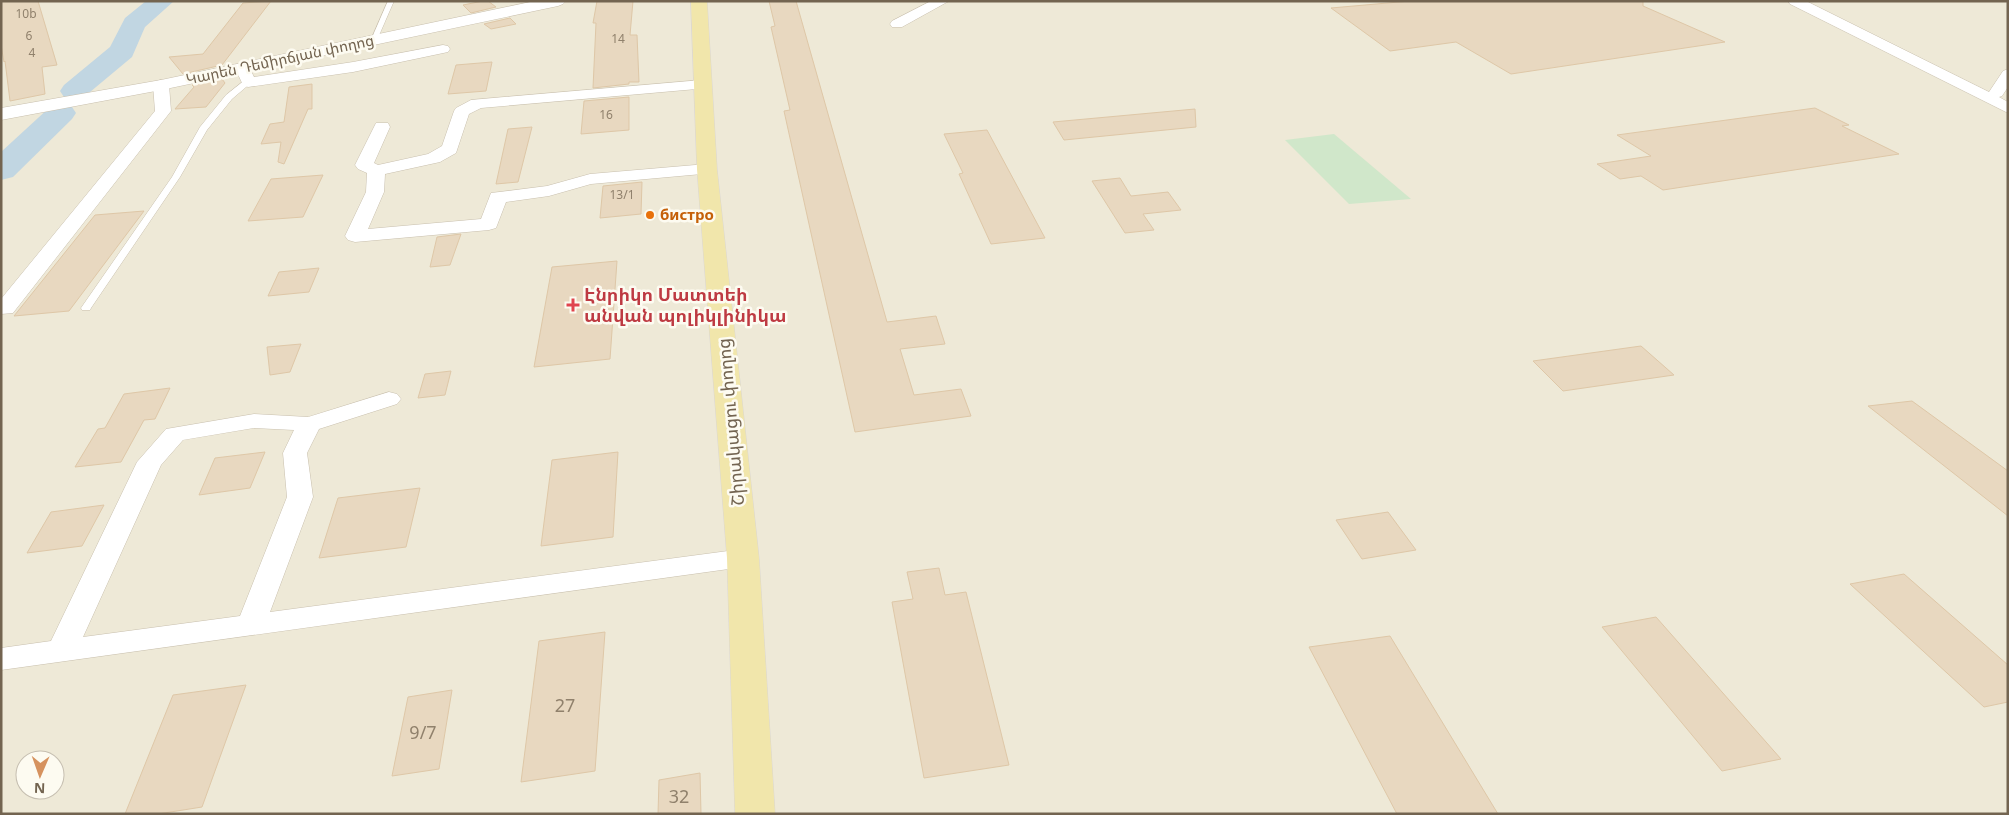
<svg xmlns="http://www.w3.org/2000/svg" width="2009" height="815" font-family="'Noto Sans','Noto Sans Armenian',sans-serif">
  <rect width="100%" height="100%" fill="#faf8ea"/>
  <path fill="#eee9d7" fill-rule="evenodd" d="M1,1H2008V814H1ZM25,760H55V790H25Z"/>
  <polygon fill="#d0e7ca" points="1334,134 1411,199 1349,204 1285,140"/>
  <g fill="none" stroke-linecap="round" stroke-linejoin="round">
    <g fill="#c1d6e2" fill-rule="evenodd">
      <polygon points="146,1 174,1 145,27 132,57 84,97 74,100 64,97 60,91 64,85 110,47 125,18"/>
      <polygon points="61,104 72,107 76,113 72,119 13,177 1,180 1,152 50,107"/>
    </g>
  </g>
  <g fill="#e8d8c0" stroke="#dec7a7">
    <polygon points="1,1 38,1 57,65 42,67 45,94 10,101 5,61 4,62 1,45"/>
    <polygon points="271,1 222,65 183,74 169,57 203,54 243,3"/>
    <polygon points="483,1 488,1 496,7 471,13 463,5"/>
    <polygon points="597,1 633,1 630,35 637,35 639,82 629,82 629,84 593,88 596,23 593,23"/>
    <polygon points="769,1 796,1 887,322 936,316 945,344 900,349 914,395 961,389 971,416 855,432 784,111 790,110 771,27 775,26"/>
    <polygon points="1410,1 1643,1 1643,6 1725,42 1511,74 1456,42 1390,51 1331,8"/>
    <polygon points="510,18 516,24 491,29 484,24"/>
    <polygon points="492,62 486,91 448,94 456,65"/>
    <polygon points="222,79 225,83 206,107 175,109 194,87 192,85"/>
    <polygon points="312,84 312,109 308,109 284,164 278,162 281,142 261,144 270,124 284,122 289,87"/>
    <polygon points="629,97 629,130 581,134 584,101"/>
    <polygon points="1815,108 1849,125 1842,126 1899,154 1663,190 1641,176 1620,179 1597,164 1651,156 1617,135"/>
    <polygon points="1195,109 1196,127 1064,140 1053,122"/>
    <polygon points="532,127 518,182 496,184 508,129"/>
    <polygon points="987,130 1045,238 991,244 959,174 963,173 944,134"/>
    <polygon points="323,175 303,217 248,221 271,179"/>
    <polygon points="1120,178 1131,196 1168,192 1181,210 1143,214 1154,230 1125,233 1092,181"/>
    <polygon points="642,182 641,214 600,218 603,186"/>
    <polygon points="144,211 69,311 14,316 95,215"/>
    <polygon points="461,234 450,265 430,267 437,237"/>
    <polygon points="617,261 610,359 534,367 552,267"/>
    <polygon points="319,268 309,292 268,296 279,272"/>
    <polygon points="301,344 290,372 270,375 267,347"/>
    <polygon points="1641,346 1674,375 1563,391 1533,361"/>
    <polygon points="451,371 445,395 418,398 425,374"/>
    <polygon points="170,388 155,419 144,420 121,462 75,467 98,429 105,428 124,394"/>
    <polygon points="1912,401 2008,471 2008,516 1868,406"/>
    <polygon points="265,452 250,488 199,495 215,458"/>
    <polygon points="618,452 613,537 541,546 552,460"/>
    <polygon points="420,488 406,547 319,558 338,498"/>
    <polygon points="104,505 82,546 27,553 51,512"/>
    <polygon points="1388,512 1416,550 1362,559 1336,520"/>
    <polygon points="939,568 945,595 966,592 1009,765 924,778 892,602 913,599 907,572"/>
    <polygon points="1904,574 2008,665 2008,702 1984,707 1850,584"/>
    <polygon points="1656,617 1781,759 1722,771 1602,627"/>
    <polygon points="605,632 595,771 521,782 539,641"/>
    <polygon points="1390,636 1498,814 1397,814 1309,647"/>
    <polygon points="246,685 202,807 158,814 125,814 173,695"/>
    <polygon points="452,690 439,769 392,776 408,697"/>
    <polygon points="700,773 701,814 658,814 659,780"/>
  </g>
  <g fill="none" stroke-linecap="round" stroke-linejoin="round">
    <g stroke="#c9c0ae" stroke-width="1">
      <g id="service">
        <polygon points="388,1 394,1 377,40 372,41 371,40"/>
        <polygon points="245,80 252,82 232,99 207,130 180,177 91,308 90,310 82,310 81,308 172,177 200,127 226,95"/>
      </g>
    </g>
    <g stroke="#c9c0ae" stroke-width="1">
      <g id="minor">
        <polygon points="931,1 949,1 902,27 892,27 890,24 892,21"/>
        <polygon points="1788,1 1806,1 1989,92 2003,71 2008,69 2008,87 2002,96 1999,97 2008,102 2008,113 1790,4"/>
        <polygon points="443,45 448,46 450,49 448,52 353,72 248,87 243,85 235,68 238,65 248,65 254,77 353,62"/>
        <polygon points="161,80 167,82 169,85 171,111 13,313 1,314 1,299 155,111 153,85 155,82"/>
        <polygon points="702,80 708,82 710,85 708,88 481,108 469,114 456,153 440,162 385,174 384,192 368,229 481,219 491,193 547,186 590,174 707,164 713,165 716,169 713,173 591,184 549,196 506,202 496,228 489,230 355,242 348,240 345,236 366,192 367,173 358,169 355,165 376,123 388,123 390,127 374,163 378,165 428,154 442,146 454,111 456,108 471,100"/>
        <path d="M389,392L397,394L401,399L397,404L319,429L307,453L313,497L270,612L743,549L753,551L757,558L753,565L743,567L1,670V648L51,641L137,462L166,429L254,414L308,417ZM254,428L294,430L283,453L287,497L240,616L83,637L161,465L183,440Z"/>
      </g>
    </g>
    <g stroke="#c9c0ae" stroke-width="1">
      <polygon id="tertiary" points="535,1 566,1 563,4 558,6 161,90 1,120 1,108 161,80"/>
    </g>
    <g stroke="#dbd7d2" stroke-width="1">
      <polygon id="primary" points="691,1 707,1 717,169 759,558 775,814 735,814 727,558 697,169"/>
    </g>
    <use href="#service" fill="#fff" fill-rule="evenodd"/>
    <use href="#minor" fill="#fff" fill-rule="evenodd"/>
    <use href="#tertiary" fill="#fff" fill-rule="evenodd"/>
    <use href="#primary" fill="#f1e6ab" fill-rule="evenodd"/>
  </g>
  <circle fill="#e8710a" stroke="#fdfbf1" stroke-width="2" cx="650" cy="215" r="5"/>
  <path fill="#e0444e" stroke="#fdfbf1" stroke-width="2" d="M570.5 297.5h5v5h5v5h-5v5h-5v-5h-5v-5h5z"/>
  <g text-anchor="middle" stroke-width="5" stroke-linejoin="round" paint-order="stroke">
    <g font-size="12" fill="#90816c">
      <text x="26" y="18">10b</text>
      <text x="29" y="40">6</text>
      <text x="618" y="43">14</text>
      <text x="32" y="57">4</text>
      <text x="606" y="119">16</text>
      <text x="622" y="199">13/1</text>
    </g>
    <g font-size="15" fill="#736450" stroke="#fdfbf1">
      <text transform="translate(280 60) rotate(-12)" y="5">Կարեն Դեմիրճյան փողոց</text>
    </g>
    <g font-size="15" font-weight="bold" fill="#c56008" stroke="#fdfbf1" text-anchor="start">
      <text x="660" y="220">бистро</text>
    </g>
    <g font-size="18" font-weight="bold" fill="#be3a42" stroke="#fdfbf1" text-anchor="start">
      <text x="584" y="301">Էնրիկո Մատտեի<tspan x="584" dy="21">անվան պոլիկլինիկա</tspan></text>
    </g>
    <g font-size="18" fill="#736450" stroke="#fdfbf1">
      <text transform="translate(731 422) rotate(-95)" y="6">Շիրակացու փողոց</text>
    </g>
    <g font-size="18" fill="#90816c">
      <text x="565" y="712">27</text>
      <text x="423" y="739">9/7</text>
      <text x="679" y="803">32</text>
    </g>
  </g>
  <rect width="2009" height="815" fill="none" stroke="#736450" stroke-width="5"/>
  <g transform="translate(40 775) rotate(182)"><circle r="24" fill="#fdfbf1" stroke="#c6bfb1"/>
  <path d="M0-4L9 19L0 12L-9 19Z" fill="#d6925e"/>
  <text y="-8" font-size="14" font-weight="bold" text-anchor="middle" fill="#736450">N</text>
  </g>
</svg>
